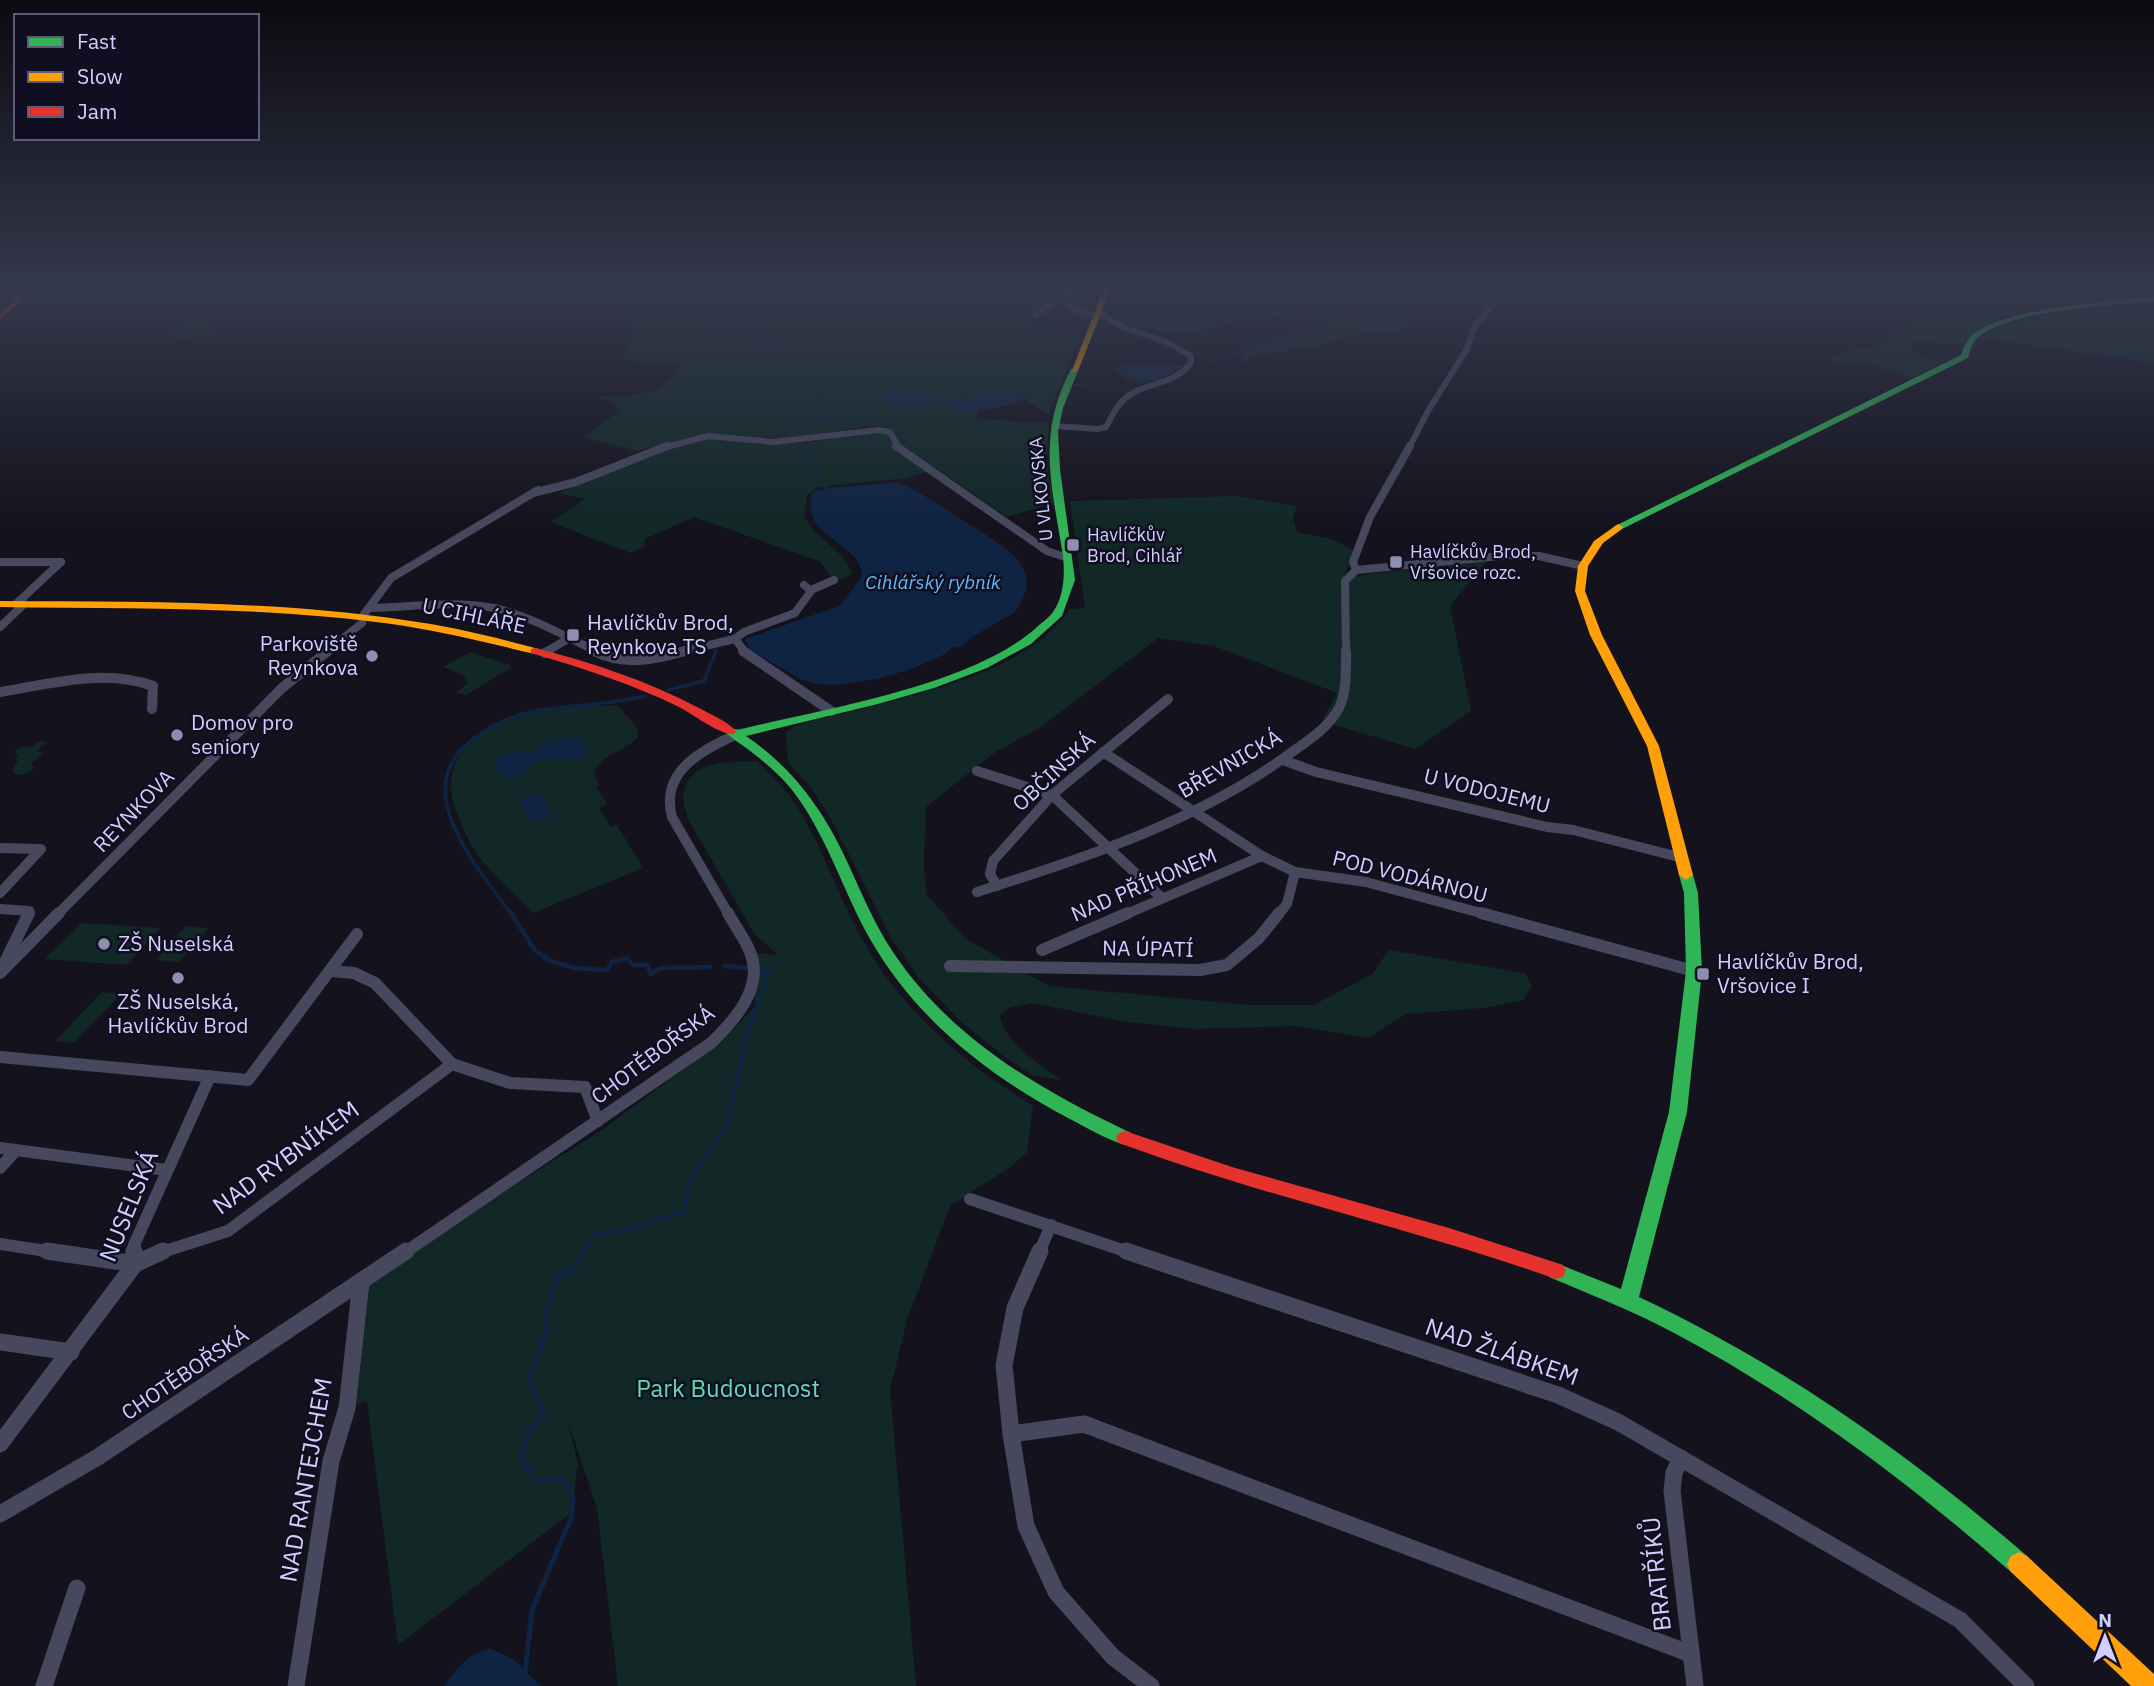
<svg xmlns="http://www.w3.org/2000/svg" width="2154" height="1686" font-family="'IBM Plex Sans',sans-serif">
  <rect width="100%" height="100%" fill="#14121d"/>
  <g fill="#112827" fill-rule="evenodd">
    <path d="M445,288H673L682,292L700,288H1072L1037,312L1028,324L1081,335L1048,415L1024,399L1025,398C990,391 984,386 956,412L979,410L976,419L1049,423L1046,462L1054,503L1007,517L936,468L907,478L818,487L807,495L804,515L812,529L843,557L853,574L835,582L819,561L694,517L645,539L644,547L631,553L550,522L585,499L559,493L665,449L713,438L759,444L811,442L890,427L866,426L806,438L783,439L708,434L637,451L583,437L620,411H617L614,402L594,396C624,396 666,399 679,366L623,360C638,325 637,310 598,301C586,310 442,310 420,308ZM891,390L945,402L889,404L887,397Z"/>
    <path d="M1119,288H1342L1345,294L1339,316L1359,317L1371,314L1372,305L1350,296L1345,288H1417L1412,302L1416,304L1413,305L1411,324L1396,332H1364L1310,348L1252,356L1238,366L1251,345L1314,335L1333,320L1316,323L1305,320L1311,318L1304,315L1309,312V308L1271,318L1229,319L1234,322C1196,335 1156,335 1119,322L1109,310Z"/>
    <path d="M1917,288H1999L2035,314L2016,319L1997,313L1986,316L2003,324L1968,337L1962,345L1914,341L1911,352L1942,363L1913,377L1859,362L1849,366L1828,361C1836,348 1865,352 1880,344C1884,341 1889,337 1894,334L1896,323L1918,321L1929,315L1925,308L1933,306Z"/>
    <polygon points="2085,288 2154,288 2154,297 2110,303"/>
    <path d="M2127,307H2154V363L1980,338C2004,318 2094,311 2127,307Z"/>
    <polygon points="202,319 218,324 213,334 180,339 173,336 183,322"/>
    <path d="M1237,496L1297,506L1293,518L1297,532L1335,540L1355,551L1344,577L1486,561L1450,607L1471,711L1415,749L1322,721L1337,693L1214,646L1158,638L1041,727L994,753L926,807L924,863L926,894L966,939L1049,986L1249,1005H1314L1372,974L1389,950L1525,973L1532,986L1523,1000L1484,1008L1406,1014L1368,1038L1296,1026L1194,1029L1122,1021L1033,1003L1009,1008L1000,1014C1002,1041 1040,1064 1060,1080L1033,1076L1005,1057L959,1020L919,978L891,938L831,819L810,786L788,763L786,732L797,725C878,702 1022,682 1070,609L1085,608L1070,501Z"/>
    <polygon points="470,652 510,665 511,668 466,695 456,693 468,683 463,675 443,667"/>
    <path d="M618,705L637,728L638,737C624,753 603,752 594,773L599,785L596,786L607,804L599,808L611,827L617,825L643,868L533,913C514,894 493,875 477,854C468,842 462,825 456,811C434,752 488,722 538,712C564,706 592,707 618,705Z"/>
    <polygon points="38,741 48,742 36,751 43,753 31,764 35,768 23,775 13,773 12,770 18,761 15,760 18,756 14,752 22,747 34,746"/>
    <path d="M757,761C768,772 780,783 790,796C822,842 837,896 865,944C904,1013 967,1065 1033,1106L1027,1152L1012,1166L950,1206L907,1320L890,1390L916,1686H618L597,1508L568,1421L578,1465L571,1513L398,1645L367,1401L347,1408L361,1282L599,1132L723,1040L755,1006L751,953L778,955L755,935L688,819L684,804L683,795L687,781L698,770L717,763Z"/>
    <polygon points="82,923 161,928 126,965 45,959"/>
    <polygon points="186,926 209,928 179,962 156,960"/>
    <polygon points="102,992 121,994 74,1043 55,1041"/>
  </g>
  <g fill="#0f2442">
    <path d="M1161,364L1183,366C1163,378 1132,395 1117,369L1121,366Z"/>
    <path d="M1004,388L1020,392L1025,398C1012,407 963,416 949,409C958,394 987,393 1004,388Z"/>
    <polygon points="884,390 947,397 950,399 945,402 920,404 908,409 895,409 889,404"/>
    <path d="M887,483H900L914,490C935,501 954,515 974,527C1007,549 1048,568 1014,613L970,638L963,646L951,648L945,654L914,668L878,679L835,685L815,684L798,678L751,650L745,639L840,606L862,576C861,540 797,538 813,492L829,488Z"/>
    <path d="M574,736L582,738L580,746L589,749L586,756C563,766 546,754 530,765L529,773L511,779L502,778L493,759L516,752L531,753L540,745Z"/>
    <polygon points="542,792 553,816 530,823 519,799"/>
    <path d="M491,1649L513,1659L541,1686H444C455,1670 471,1650 491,1649Z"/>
  </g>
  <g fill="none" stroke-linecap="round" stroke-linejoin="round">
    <g stroke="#0f2442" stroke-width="2">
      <polyline points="695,288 707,301 714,303 710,304 716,304 716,312 729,316 714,329 719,330 717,333 761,333 750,340 753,346 775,349 749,365 753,369 787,372 778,378 787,383 817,380 834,385 817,396 825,397"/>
      <polyline points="2097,351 2154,359"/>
      <polyline points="1213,362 1320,325 1335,318 1344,301 1341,288"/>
      <polyline points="1072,386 1092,383"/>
      <polyline points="1021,394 1064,386"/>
      <polyline points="941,402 958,403"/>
      <polyline points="795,431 847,410 872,404"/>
      <polyline points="801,439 791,427 798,423 800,418 822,415 827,406 819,401 823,400"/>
      <polyline points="803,443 805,448"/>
    </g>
    <g stroke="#0f2442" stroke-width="2.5">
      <polyline points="805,446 819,478 828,490"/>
      <polyline points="720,639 738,633"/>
      <polyline points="715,652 717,645"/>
    </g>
    <g stroke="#0f2442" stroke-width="3.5">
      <polyline points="668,690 704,681 716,651"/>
      <path d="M512,915C479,869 406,790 472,740C490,726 508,717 530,712C568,704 608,706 646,696"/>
    </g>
    <g stroke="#0f2442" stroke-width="4.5">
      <polyline points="511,913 534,949 550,961 574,968 607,970 612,962 627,958 633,965 648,965 650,974 661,968 710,967"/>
      <polyline points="583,1253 594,1233 613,1233 685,1212 687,1188 700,1163 725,1131 749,1027 769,973 760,969 725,966"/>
    </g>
    <polyline stroke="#0f2442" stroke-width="5" points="525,1675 532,1610 571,1518 573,1499 563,1478 537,1482 521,1459 530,1429 544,1415 529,1378 547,1330 545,1317 557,1278 573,1270 584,1251"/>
    <g stroke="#47485e" stroke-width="6">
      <polyline points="1078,288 1068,294 1065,303 1076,310 1097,316"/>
      <polyline points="1036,315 1055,300 1066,296"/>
      <path d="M1054,426L1098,429L1106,427C1112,416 1118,403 1128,396C1151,380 1171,387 1191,363V356L1167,342L1122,327L1099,312"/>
      <polyline points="663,448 708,436 774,442 878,430 890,432 899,448"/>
      <polyline points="1409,448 1428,411 1467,349 1475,325 1509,288"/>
    </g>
    <g stroke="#47485e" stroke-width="8">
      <polyline points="896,446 1047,551 1068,558"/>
      <polyline points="533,493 576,482 667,446"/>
      <polyline points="0,562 61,562"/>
      <polyline points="1356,570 1353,562 1370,517 1410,446"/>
      <polyline points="811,590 834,580"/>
      <polyline points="16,604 61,562"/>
      <path d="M371,608C411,607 455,600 494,608C531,616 564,636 598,652"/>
      <polyline points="362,617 391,578 538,490"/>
      <polyline points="0,627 24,604"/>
      <polyline points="735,639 745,652"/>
      <polyline points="326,652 362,623"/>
      <polyline points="546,652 571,637"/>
      <polyline points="679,652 735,639 744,632 795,613 811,591 804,585"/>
      <polyline points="1346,652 1345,581 1356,570 1511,555 1539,556 1583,566"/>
    </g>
    <g stroke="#47485e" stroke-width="10">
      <path d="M594,651C624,666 654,660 685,651"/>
      <polyline points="743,651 831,711"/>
      <polyline points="545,653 549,651"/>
      <path d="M0,692C49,684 104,668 153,686L152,709"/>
      <polyline points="1103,752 1262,856 1295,872 1366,882 1488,915"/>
      <polyline points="1283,760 1316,772 1547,827 1573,830 1683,858"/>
      <polyline points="977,771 1052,795 1162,898"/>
      <polyline points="0,848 41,849 0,893"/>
      <polyline points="997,886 990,874 993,861 1052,795 1168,699"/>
      <path d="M977,892C1086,857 1199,821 1292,752C1309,740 1329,727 1339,708C1347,692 1346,669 1346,651"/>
      <polyline points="0,909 29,911 29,915"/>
      <polyline points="57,915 282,688 328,651"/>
      <path d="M729,915L672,817C660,771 701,751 737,734"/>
      <polyline points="1124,915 1262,856"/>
      <polyline points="1278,915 1287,904 1295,872"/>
    </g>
    <g stroke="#47485e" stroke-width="12">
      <polyline points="1481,913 1694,971"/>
      <polyline points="1042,950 1128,913"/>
      <polyline points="4,964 29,913"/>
      <polyline points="950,966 1200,970 1227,965 1259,938 1279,913"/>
      <polyline points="331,971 354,973 375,983 452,1064 510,1083 585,1087 598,1121"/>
      <polyline points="0,973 59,913"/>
      <polyline points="0,1057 248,1080 357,934"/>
      <polyline points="0,1148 167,1170"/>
      <polyline points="0,1168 16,1150"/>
      <polyline points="970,1199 1131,1253"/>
      <polyline points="0,1244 59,1253"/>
      <polyline points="134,1253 134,1245 210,1076"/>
      <polyline points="159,1253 228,1231 452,1064"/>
      <path d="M404,1253L711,1043C734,1021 765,987 750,952C745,939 735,926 728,913"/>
      <polyline points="1039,1253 1051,1225"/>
    </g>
    <g stroke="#47485e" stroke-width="17">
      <polyline points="47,1251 135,1264 163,1251"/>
      <polyline points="1040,1251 1015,1308 1004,1365 1011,1434 1026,1526 1056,1592 1113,1657 1151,1686"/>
      <polyline points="1126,1251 1558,1395 1618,1422 1960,1620 2026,1686"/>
      <polyline points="0,1342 71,1352"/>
      <polyline points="1011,1434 1084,1424 1691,1654"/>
      <polyline points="0,1444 135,1264 134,1251"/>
      <polyline points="1681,1458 1674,1473 1672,1491 1695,1686"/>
      <polyline points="0,1514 98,1457 406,1251"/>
      <polyline points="44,1686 77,1588"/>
      <polyline points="296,1686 331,1461 347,1408 361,1282"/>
    </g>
    <g fill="#30b455" fill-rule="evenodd">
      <path d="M2154,297V301C2110,306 2011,309 1977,338C1972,343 1970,351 1968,358L1622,529L1613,527L1961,355C1964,348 1966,340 1971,336C2002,308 2111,301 2154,297Z"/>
      <path d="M1071,369L1078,371L1063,408L1058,431L1060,469L1075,580L1062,616L1031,644L987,668L934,688L878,704L746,736C790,766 820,805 843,853C859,886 872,921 893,952C950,1038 1040,1090 1131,1133L1134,1138L1131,1143L1125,1145C1105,1139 1086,1127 1068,1118C987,1075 916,1019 870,939C844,893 829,842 798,798C785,779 767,764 749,750C741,744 731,738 724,731L730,727L737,730C823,709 972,686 1037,627C1042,622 1049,618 1053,612C1064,597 1065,574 1063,556C1052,486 1036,436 1071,369Z"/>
      <path d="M1686,870L1693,875L1698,893L1702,971L1687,1112L1639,1297C1783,1365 1906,1452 2027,1556L2031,1564L2027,1572L2019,1576L2011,1572C1907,1481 1798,1399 1676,1334C1635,1312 1592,1295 1549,1277L1546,1271L1549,1265L1556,1263L1621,1289L1669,1112L1686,971L1684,893L1679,875Z"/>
    </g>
    <g fill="#ff9f0a" fill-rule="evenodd">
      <polygon points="1104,288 1111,288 1078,371 1071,373"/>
      <polygon points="1618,524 1623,527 1622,529 1603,543 1588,566 1585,591 1602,635 1659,746 1693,875 1686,880 1679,875 1647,746 1590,635 1575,591 1578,566 1594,541"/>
      <path d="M0,601C134,602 270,600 404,620C450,626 494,637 539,649L541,651L535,654C492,644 449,633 405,626C271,606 135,609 0,607Z"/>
      <polygon points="2019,1552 2027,1556 2154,1674 2154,1686 2131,1686 2011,1572 2007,1564 2011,1556"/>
    </g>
    <g fill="#e5322d" fill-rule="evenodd">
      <polygon points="27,288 34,288 0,320 0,314"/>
      <path d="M535,648C591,662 648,681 699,708C712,715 727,721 736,731L734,734C722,736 694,715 681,708C633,684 582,668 531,653V649Z"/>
      <path d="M1125,1131L1232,1167L1449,1228L1563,1265L1566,1271L1563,1277L1556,1279C1412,1228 1262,1196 1119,1143L1116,1138L1119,1133Z"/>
    </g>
  </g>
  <linearGradient id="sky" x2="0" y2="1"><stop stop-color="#0b0a10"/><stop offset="0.55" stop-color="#34394c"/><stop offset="1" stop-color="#34394c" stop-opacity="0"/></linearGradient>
  <rect width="2154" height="524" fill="url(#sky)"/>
  <g fill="#908daf" stroke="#100e21" stroke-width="2.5">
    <rect x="1066" y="538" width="14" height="14" rx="3.5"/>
    <rect x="1389" y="555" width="14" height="14" rx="3.5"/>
    <rect x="566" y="628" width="14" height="14" rx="3.5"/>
    <circle cx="372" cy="656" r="7"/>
    <circle cx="177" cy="735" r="7"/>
    <circle cx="104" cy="944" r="7"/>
    <rect x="1696" y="967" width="14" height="14" rx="3.5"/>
    <circle cx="178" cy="978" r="7"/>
  </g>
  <g text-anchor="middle" stroke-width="5" stroke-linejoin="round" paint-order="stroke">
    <g font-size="18" fill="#d2cffe" stroke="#100e21">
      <text transform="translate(1041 489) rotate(-96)" y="6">U VLKOVSKA</text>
    </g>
    <g font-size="18" fill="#d2cffe" stroke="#100e21" text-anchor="start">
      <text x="1087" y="541">Havlíčkův<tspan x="1087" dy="21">Brod, Cihlář</tspan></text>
      <text x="1410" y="558">Havlíčkův Brod,<tspan x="1410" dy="21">Vršovice rozc.</tspan></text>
    </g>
    <g font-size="19" font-style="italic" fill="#60bcfb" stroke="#100e21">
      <text x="933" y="589">Cihlářský rybník</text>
    </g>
    <g font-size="21" fill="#d2cffe" stroke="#100e21">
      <text transform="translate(474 616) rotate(12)" y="7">U CIHLÁŘE</text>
      <text transform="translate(1230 764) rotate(-30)" y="7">BŘEVNICKÁ</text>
      <text transform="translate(1054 772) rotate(-43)" y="7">OBČINSKÁ</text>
      <text transform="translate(1487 791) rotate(14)" y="7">U VODOJEMU</text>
      <text transform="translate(134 811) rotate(-46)" y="7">REYNKOVA</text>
      <text transform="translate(1410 877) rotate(14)" y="7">POD VODÁRNOU</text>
      <text transform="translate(1144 885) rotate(-23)" y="7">NAD PŘÍHONEM</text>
      <text transform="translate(1148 949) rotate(1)" y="7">NA ÚPATÍ</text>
      <text transform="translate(653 1055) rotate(-37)" y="7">CHOTĚBOŘSKÁ</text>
      <text transform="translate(185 1374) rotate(-34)" y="7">CHOTĚBOŘSKÁ</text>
    </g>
    <g font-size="21" fill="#d2cffe" stroke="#100e21" text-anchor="start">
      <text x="587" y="630">Havlíčkův Brod,<tspan x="587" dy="24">Reynkova TS</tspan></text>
      <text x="358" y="651" text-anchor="end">Parkoviště<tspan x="358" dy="24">Reynkova</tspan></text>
      <text x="191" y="730">Domov pro<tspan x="191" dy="24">seniory</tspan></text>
      <text x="118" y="951">ZŠ Nuselská</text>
      <text x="1717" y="969">Havlíčkův Brod,<tspan x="1717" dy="24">Vršovice I</tspan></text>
      <text x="178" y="1009" text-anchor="middle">ZŠ Nuselská,<tspan x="178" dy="24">Havlíčkův Brod</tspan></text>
    </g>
    <g font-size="24" fill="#d2cffe" stroke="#100e21">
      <text transform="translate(286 1158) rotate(-36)" y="8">NAD RYBNÍKEM</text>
      <text transform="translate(129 1206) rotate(-68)" y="8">NUSELSKÁ</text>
      <text transform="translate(1502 1352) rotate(19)" y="8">NAD ŽLÁBKEM</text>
      <text transform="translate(306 1480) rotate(-80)" y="8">NAD RANTEJCHEM</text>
      <text transform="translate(1657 1574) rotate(-96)" y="8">BRATŘÍKŮ</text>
    </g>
    <g font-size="24" fill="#5ddcb5" stroke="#100e21">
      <text x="728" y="1397">Park Budoucnost</text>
    </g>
  </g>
  <rect x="14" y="14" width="245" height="126" fill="#100e21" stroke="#5e5b79" stroke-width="2"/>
  <rect x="28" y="37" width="35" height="10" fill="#30b455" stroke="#5e5b79" stroke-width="2"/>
  <text x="77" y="49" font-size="21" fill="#d2cffe">Fast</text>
  <rect x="28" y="72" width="35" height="10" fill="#ff9f0a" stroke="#5e5b79" stroke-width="2"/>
  <text x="77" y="84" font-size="21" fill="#d2cffe">Slow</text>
  <rect x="28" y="107" width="35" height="10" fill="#e5322d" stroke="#5e5b79" stroke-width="2"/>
  <text x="77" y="119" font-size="21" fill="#d2cffe">Jam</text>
  <g transform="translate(2105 1637)" stroke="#100e21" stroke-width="5" paint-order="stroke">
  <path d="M0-5L12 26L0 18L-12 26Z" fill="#d2cffe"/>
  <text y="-10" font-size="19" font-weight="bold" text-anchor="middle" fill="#d2cffe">N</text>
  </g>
</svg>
